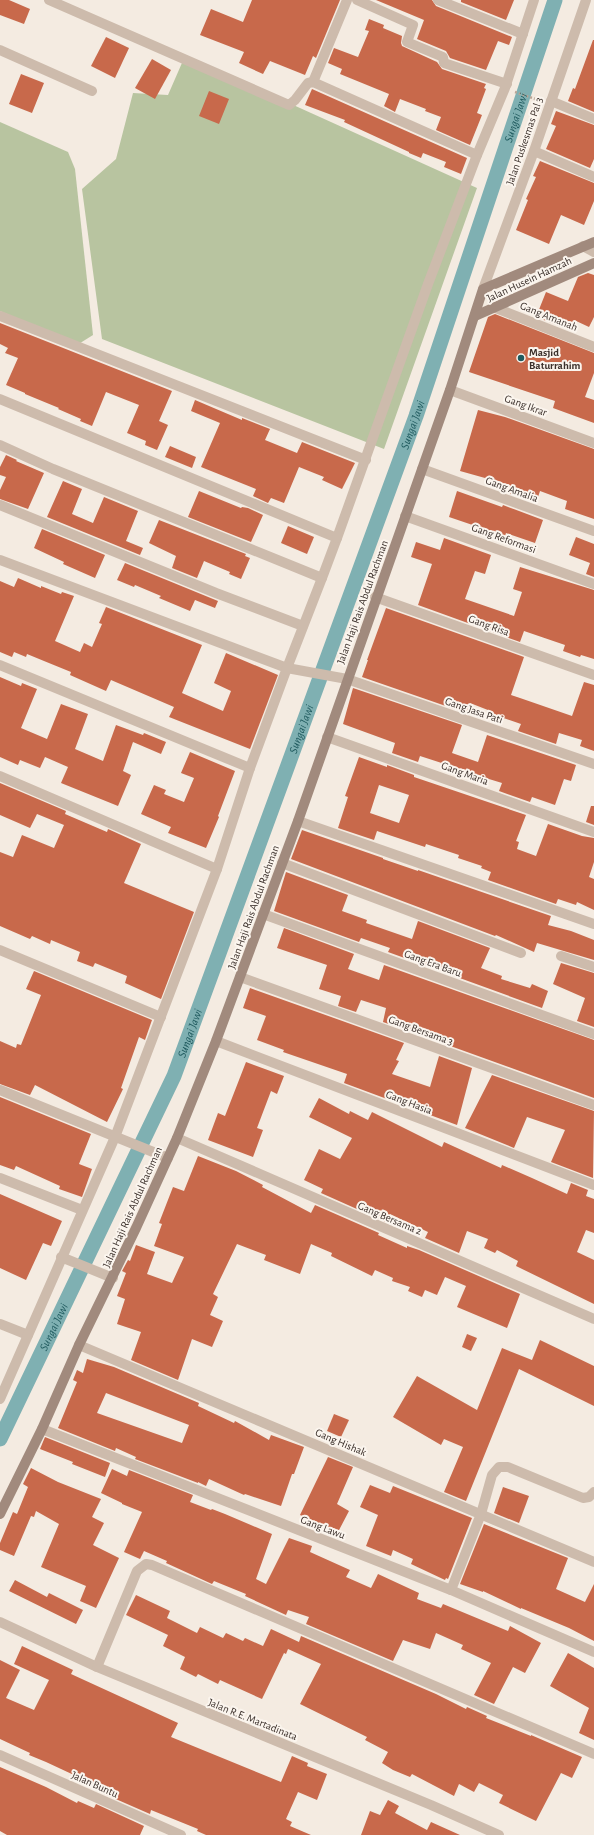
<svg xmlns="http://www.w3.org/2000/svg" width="594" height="1835" font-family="'Alegreya Sans',sans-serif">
  <rect width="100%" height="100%" fill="#f4ebe1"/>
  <g fill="#b8c4a0">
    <polygon points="185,56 477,188 384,449 102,339 82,189 116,159 133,93 168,95"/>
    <polygon points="0,122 68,152 75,169 93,335 77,345 0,311"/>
  </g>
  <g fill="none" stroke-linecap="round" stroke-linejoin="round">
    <path stroke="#7fb0b2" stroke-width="15" id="s1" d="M0,1439L174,1076L416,416L555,0"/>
  </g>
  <g fill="#c8694b" fill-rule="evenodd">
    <polygon points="0,0 9,0 30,9 24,24 0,15"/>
    <polygon points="252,0 340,0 316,58 313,56 305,75 270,61 263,74 239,63 244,52 200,35 211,9 243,22"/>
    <polygon points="376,0 432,0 436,6 512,37 509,45 498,41 486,70 450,58 446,51 417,39 424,20"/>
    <polygon points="461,0 514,0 506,20 461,2"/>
    <polygon points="369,19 384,25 383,28 402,36 401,43 402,46 437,62 442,69 486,84 484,88 486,89 477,113 482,115 470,145 436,130 441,117 425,111 426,109 400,99 395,112 384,106 389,94 340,74 342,69 328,63 334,48 358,57 369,31 365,30"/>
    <polygon points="106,37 129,48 115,78 91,66"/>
    <polygon points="593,40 594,40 594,112 568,101 573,88 575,89"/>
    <polygon points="152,59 171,70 155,99 135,88"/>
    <polygon points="21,74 44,83 32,113 9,104"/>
    <polygon points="312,89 467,158 461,174 444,167 446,162 423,153 421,158 409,153 409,152 344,122 345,120 305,105"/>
    <polygon points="209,91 229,99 219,124 199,116"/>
    <polygon points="556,111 594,125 594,159 590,168 546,149 556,126 551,124"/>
    <polygon points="540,161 594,183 594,201 584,225 561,215 549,244 516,230 528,200 526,199 536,177 533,176"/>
    <polygon points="588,273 594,275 594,317 589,327 574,320 570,330 536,317 546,292 568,301 578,277"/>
    <polygon points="495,314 594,353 594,373 585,397 594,400 594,423 553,408 555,401 469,372 488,317"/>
    <polygon points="0,323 172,391 159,421 168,425 157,450 145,445 146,441 127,433 139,405 106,392 92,426 80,421 81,419 58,409 59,408 25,394 25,393 6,385 18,358 5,353 8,348 0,344"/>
    <polygon points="195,400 242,420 242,418 270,429 265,440 297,453 302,442 355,463 342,489 322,480 324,477 299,467 284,503 271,498 268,503 253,496 256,489 201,467 220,423 191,411"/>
    <polygon points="478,410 505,417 594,449 594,519 565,509 567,501 540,491 536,503 508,493 510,485 460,471"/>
    <polygon points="170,446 196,457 192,468 165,457"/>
    <polygon points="6,455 17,460 16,461 44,473 28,509 0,499 0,490 6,477 0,475 0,467"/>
    <polygon points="63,481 82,489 72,514 93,523 104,497 138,511 126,541 143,548 140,555 47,517"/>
    <polygon points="199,491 241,508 242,507 248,508 263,515 251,542 188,517"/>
    <polygon points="457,491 502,507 503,505 543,520 535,543 506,533 505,536 449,517"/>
    <polygon points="159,520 246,554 245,556 250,558 241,579 229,574 230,572 204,561 197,578 172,568 176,556 149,543"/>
    <polygon points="288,526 314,537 307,554 281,543"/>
    <polygon points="42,529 105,555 95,578 63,564 64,562 34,548"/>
    <polygon points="576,537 594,544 594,577 586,574 590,563 569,555"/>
    <polygon points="444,538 491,555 485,574 475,571 465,599 514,616 522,592 513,589 520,567 594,590 594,659 581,655 580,657 563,651 565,645 524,631 520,642 418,605 432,564 411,557 416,542 440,550"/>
    <polygon points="125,563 218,601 215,608 195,600 190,611 159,598 161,596 135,585 134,587 117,580"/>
    <polygon points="18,578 41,588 41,586 61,594 62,592 74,596 55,641 80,652 84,643 92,647 102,624 99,623 106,607 202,645 182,693 223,711 231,691 214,683 226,653 278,675 250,749 169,717 174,707 111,680 106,691 70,675 71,672 44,661 27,654 26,657 14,652 12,657 0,652 0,581 14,587"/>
    <polygon points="386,608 524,657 511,695 520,698 572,716 584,682 594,685 594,751 580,746 582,740 559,733 556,744 518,731 521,724 492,714 493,712 470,703 466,713 362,677 368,660 367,660"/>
    <polygon points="0,677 21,686 22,683 37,689 21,728 47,739 61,704 88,714 75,749 103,761 116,725 143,735 144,733 166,742 161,754 133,742 123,771 131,775 118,806 61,783 68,767 45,757 40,768 20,760 18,765 0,757"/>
    <polygon points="353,688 462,725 452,753 478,762 487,735 576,765 571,781 564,779 555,805 532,797 530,802 499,791 502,783 453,768 454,767 420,756 418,762 392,753 395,743 343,724"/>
    <polygon points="190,752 235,771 218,816 219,817 206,848 168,833 171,827 141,814 154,785 166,790 164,794 184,802 194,778 181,773"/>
    <path d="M359,757L387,767V765L414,775V777L526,815L516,841L519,842L517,849L536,856L548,824L582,836L594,838V862L589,877L594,879V910L577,902L576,905L558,899L556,904L488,880L491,872L481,868L482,866L458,858L459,855L426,844L425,847L377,831L374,840L338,828L348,797L345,796ZM379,785L409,795L399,823L370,813Z"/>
    <polygon points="0,783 66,811 65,814 107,832 108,829 141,844 124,883 194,912 161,999 125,983 127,976 95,963 93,967 77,961 80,952 51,940 50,944 32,936 30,939 0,926 0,852 13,857 22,835 54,848 64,825 37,814 30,828 0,815"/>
    <polygon points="591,806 594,806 594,825 586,822"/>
    <polygon points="302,830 383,858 383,859 418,871 418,870 551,916 548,925 571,931 594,940 594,960 537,943 534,952 496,935 495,936 291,859"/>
    <polygon points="286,872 348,895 342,911 367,920 366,923 412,939 418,921 490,948 481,968 502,976 501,979 530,988 532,984 548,991 542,1008 388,952 390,948 361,938 359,942 274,911"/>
    <polygon points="284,928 354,954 348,969 379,980 384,965 594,1040 594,1098 431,1039 432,1036 411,1028 409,1031 383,1022 386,1008 361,1000 356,1012 338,1006 341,996 319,989 327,965 277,948"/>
    <polygon points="561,963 594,973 594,1027 577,1021 585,998 553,984"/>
    <polygon points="34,971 152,1020 145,1040 139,1037 121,1088 123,1089 107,1122 35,1085 30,1095 0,1084 0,1041 16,1048 17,1044 21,1045 41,995 26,989"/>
    <polygon points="250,988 404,1043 396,1060 399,1061 392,1074 424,1085 430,1087 439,1056 472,1068 457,1125 344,1083 347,1074 283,1052 284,1050 257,1040 266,1016 243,1008"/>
    <polygon points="246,1062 284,1076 277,1094 271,1091 257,1128 263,1130 253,1157 208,1140 218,1113 225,1116"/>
    <polygon points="492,1075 594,1111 593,1178 551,1162 565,1130 527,1117 514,1148 465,1128"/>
    <polygon points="0,1097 91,1134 79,1164 92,1169 82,1197 59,1189 60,1186 16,1166 14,1170 0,1165"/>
    <polygon points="319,1098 349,1114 350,1111 368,1120 372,1112 442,1147 444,1142 501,1168 502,1165 532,1178 567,1194 571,1183 588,1190 586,1196 594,1199 594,1233 586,1230 577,1252 594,1260 594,1304 516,1266 518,1261 497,1250 495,1253 484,1248 488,1239 467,1231 459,1253 425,1238 428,1232 390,1214 386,1222 321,1193 323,1189 304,1180 319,1149 340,1159 352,1138 309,1117"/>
    <polygon points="198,1156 236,1171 263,1185 262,1187 311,1213 315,1205 379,1233 378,1235 407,1248 407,1246 419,1250 520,1294 507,1328 457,1307 466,1286 445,1277 437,1295 425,1290 422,1297 408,1291 410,1287 392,1281 393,1278 375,1270 372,1276 331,1256 332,1253 311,1244 300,1274 264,1260 266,1255 237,1244 213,1294 218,1297 210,1315 223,1321 212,1347 192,1339 178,1380 131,1360 141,1332 117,1324 125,1299 117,1296 126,1273 122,1271 128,1260 130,1261 136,1245 155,1252 147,1274 172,1283 184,1257 154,1246 162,1224 159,1223 173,1187 184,1191"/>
    <polygon points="0,1194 62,1221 51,1246 43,1243 26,1280 0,1268"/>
    <polygon points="467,1334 477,1338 471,1351 462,1347"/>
    <polygon points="540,1340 594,1366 594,1406 519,1369 466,1501 444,1492 463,1447 444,1439 441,1445 393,1417 417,1376 477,1410 502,1348 532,1360"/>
    <path d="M87,1359L114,1367L199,1403L198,1406L234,1423L235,1421L269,1440L271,1435L304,1447L294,1474H292L281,1506L245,1494L244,1495L209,1479L206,1486L198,1482V1483L135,1459L136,1457L116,1448L115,1451L58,1428L77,1382L73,1380L77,1370L83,1373ZM106,1393L189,1425L182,1443L97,1413Z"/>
    <polygon points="334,1414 349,1420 341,1437 327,1431"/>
    <polygon points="45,1437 110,1463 105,1477 72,1464 73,1462 40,1449"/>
    <polygon points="328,1457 353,1467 337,1504 349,1511 338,1532 300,1515"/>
    <polygon points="31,1468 58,1482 101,1499 92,1517 104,1523 93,1545 119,1558 96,1608 80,1601 86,1586 41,1567 59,1524 36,1511 34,1517 31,1516 14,1556 0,1550 0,1543 13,1512 17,1514 28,1487 23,1484"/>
    <polygon points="112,1469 127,1476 129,1470 193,1495 190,1502 211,1510 212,1509 225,1514 272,1534 256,1579 266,1584 289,1538 312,1546 310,1552 350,1570 346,1577 371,1588 378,1574 419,1593 417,1599 441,1608 443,1604 508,1631 510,1626 541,1643 525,1673 513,1667 494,1704 474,1695 491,1663 461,1649 463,1645 436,1633 430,1649 403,1640 393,1661 306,1624 309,1617 288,1610 286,1615 245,1596 246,1594 214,1581 212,1584 166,1563 167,1561 144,1551 140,1559 124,1552 142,1512 122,1504 122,1503 101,1493"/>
    <polygon points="370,1485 390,1493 393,1486 472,1518 448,1579 446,1578 445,1580 411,1564 413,1559 393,1550 391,1556 366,1546 378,1515 360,1507"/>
    <polygon points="503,1487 529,1496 519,1523 494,1513"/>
    <polygon points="484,1524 568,1558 556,1589 585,1602 594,1584 594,1641 569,1628 521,1608 521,1609 483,1591 483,1592 460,1584"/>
    <polygon points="15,1580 47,1597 49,1593 83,1610 76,1624 9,1591"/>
    <polygon points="136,1595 170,1611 167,1618 197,1633 200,1627 223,1638 226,1633 243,1641 245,1638 263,1646 271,1629 299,1642 301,1636 436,1694 466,1709 467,1707 487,1716 486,1718 531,1736 531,1735 582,1757 572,1778 561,1773 536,1821 499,1803 503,1795 479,1783 474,1792 459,1784 454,1796 412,1774 410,1777 393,1770 382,1763 388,1752 365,1740 367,1737 300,1704 321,1664 288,1649 286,1654 284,1653 262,1699 220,1680 218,1684 198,1674 196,1677 180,1669 185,1657 163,1646 168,1635 126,1615"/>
    <polygon points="22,1646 73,1670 71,1674 178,1723 171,1737 281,1782 292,1756 308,1763 307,1766 327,1774 317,1800 298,1792 286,1819 292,1822 290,1826 311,1835 206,1835 197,1831 198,1829 151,1810 150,1814 102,1793 104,1789 46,1762 29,1755 30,1753 0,1739 0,1660 20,1670 6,1698 34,1710 49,1680 14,1664"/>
    <polygon points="568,1653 594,1668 594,1740 579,1733 589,1708 550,1686"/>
    <polygon points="0,1767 46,1787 77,1803 78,1801 94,1808 96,1804 144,1826 140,1835 7,1835 0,1831"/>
    <polygon points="388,1800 399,1806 395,1813 427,1830 431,1822 460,1835 361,1835 370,1811 380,1815"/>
  </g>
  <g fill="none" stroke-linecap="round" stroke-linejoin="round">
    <polyline stroke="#b9a596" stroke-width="2.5" stroke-dasharray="2 2" stroke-linecap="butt" points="515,92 541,101"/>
    <g stroke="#cdbbac" stroke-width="10">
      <polyline points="49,0 289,105 295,100 308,83 313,82 477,155 505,88 534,0"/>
      <polyline points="357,0 413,25 407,42 443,57 444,63 507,84"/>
      <polyline points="438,0 523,34"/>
      <polyline points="0,50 92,91"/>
      <polyline points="313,82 347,0"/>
      <polyline points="551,101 594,119"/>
      <polyline points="534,151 594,177"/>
      <polyline points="583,246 594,252"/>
      <polyline points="483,289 534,151 586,0"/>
      <polyline points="496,308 594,347"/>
      <polyline points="0,316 366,460"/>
      <polyline points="450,390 594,443"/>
      <polyline points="0,399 337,538 322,578 53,469 0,445"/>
      <polyline points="422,469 594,531"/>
      <polyline points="0,505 216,593 303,626"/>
      <polyline points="405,516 594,584"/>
      <polyline points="337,538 428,284 477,155"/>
      <polyline points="0,560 287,668 347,679 594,764"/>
      <polyline points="375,597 594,675"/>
      <polyline points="0,665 250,768"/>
      <polyline points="327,737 594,832"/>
      <polyline points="0,776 217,869"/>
      <polyline points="298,821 594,924"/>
      <polyline points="282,863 521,953"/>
      <polyline points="263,914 594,1034"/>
      <polyline points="0,950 161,1017"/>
      <polyline points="561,956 594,967"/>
      <polyline points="240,977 594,1105"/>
      <polyline points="216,1041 594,1185"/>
      <polyline points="0,1090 168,1158"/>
      <polyline points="177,1138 594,1319"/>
      <polyline points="0,1178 82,1210"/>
      <polyline points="61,1257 113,1278"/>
      <polyline points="0,1324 28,1335"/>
      <polyline points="79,1345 594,1562"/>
      <polyline points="0,1399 115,1137 217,869 250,768 287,668 322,578"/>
      <polyline points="42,1429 451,1590 594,1652"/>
      <polyline points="451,1590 481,1514 492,1475 499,1467 508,1467 583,1498 589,1497 594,1492"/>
      <polyline points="0,1622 97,1667 431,1805 499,1835"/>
      <polyline points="97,1667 137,1571 146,1564 152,1565 594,1754"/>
      <polyline points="0,1755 181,1835"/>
    </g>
    <g stroke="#a18a7d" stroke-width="10">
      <polyline points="475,316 594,263"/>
      <polyline points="0,1514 42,1429 79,1345 136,1228 177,1138 216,1041 298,821 450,390 483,289 594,242"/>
    </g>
  </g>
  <circle fill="#1f5a5e" stroke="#fbf5ee" stroke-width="1.5" cx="521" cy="358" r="4"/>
  <g text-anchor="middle" stroke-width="4" stroke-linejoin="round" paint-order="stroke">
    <g font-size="11" fill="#3b302b" stroke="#fbf5ee">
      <text transform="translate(524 141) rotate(-71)" y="4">Jalan Puskesmas Pal 3</text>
      <text transform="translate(529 279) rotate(-25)" y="4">Jalan Husein Hamzah</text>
      <text transform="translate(549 316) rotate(22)" y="4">Gang Amanah</text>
      <text transform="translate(526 405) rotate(20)" y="4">Gang Ikrar</text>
      <text transform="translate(512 489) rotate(20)" y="4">Gang Amalia</text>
      <text transform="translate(504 538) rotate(20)" y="4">Gang Reformasi</text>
      <text transform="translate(362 602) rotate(-70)" y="4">Jalan Haji Rais Abdul Rachman</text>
      <text transform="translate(489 625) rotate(20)" y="4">Gang Risa</text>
      <text transform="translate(474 710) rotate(19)" y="4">Gang Jasa Pati</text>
      <text transform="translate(465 773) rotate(20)" y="4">Gang Maria</text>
      <text transform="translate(253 907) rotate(-70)" y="4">Jalan Haji Rais Abdul Rachman</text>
      <text transform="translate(433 963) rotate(20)" y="4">Gang Era Baru</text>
      <text transform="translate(421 1030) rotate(20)" y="4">Gang Bersama 3</text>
      <text transform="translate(409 1102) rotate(21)" y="4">Gang Hasia</text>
      <text transform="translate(132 1207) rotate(-66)" y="4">Jalan Haji Rais Abdul Rachman</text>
      <text transform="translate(390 1218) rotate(23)" y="4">Gang Bersama 2</text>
      <text transform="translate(341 1442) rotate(23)" y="4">Gang Hishak</text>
      <text transform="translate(323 1527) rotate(21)" y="4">Gang Lawu</text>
      <text transform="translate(253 1719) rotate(22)" y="4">Jalan R.E. Martadinata</text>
      <text transform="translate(95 1784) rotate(24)" y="4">Jalan Buntu</text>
    </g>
    <g font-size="11" font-weight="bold" fill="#3b302b" stroke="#fbf5ee" text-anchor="start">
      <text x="529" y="356">Masjid<tspan x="529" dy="13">Baturrahim</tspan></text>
    </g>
    <g font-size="12" font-style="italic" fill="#1f5a5e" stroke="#fbf5ee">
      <text dy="4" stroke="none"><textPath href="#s1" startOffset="1420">Sungai Jawi</textPath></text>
      <text dy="4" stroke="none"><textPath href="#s1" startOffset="1096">Sungai Jawi</textPath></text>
      <text dy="4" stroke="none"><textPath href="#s1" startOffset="772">Sungai Jawi</textPath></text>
      <text dy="4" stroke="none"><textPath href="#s1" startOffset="448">Sungai Jawi</textPath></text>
      <text dy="4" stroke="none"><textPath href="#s1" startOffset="124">Sungai Jawi</textPath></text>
    </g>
  </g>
</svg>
